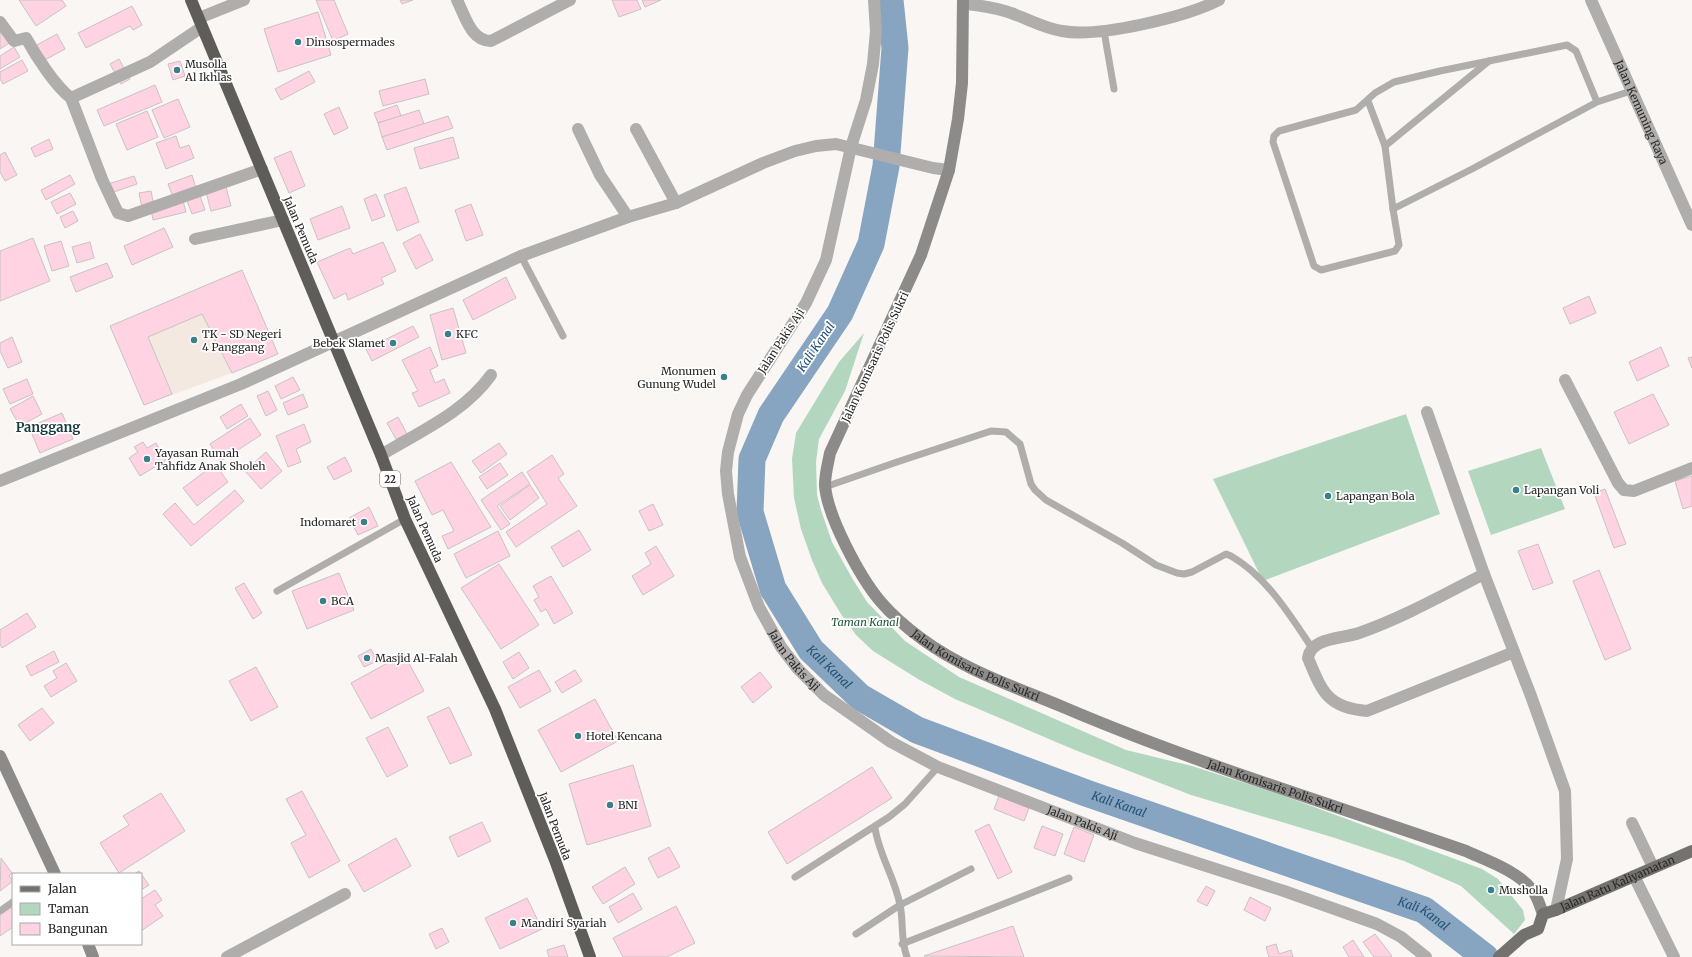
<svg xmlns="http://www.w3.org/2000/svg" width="1692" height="957" font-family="Merriweather,serif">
  <rect width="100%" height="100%" fill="#faf6f3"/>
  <polygon fill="#f3e9e1" points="242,270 278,354 232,373 144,405 110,326"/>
  <g fill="#b3d6bf">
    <polygon points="864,333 845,391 819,439 816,462 817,495 821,510 832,542 852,578 867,602 905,641 959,677 1126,750 1192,766 1279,794 1482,869 1498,879 1523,910 1525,920 1514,934 1461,886 1404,861 1335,838 1191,795 1075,750 955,699 918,679 873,651 856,635 841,614 822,583 812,560 801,529 794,498 792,459 796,433 839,362"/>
    <polygon points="1406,414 1440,514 1263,581 1213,479"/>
    <polygon points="1541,448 1565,509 1491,535 1468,471"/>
  </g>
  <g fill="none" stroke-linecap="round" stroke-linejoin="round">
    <path stroke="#87a5c0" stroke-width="27" id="s1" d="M890,0L895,48L886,166L871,244L840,313L771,415L752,459L750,512L773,589L811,650L860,697L917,730L1086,793L1424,910L1485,957"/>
  </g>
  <g fill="#ffd3e1" stroke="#c8c3c4">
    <polygon points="19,0 62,0 66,6 36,26"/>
    <polygon points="316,0 334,0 348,34 333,41"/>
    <polygon points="400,0 413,0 402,4"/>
    <polygon points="612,0 637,0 641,9 619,17"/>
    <polygon points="642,0 661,0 645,7"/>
    <polygon points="132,6 142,25 133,30 130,26 86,48 78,33"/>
    <polygon points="318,12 331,55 278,72 264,29"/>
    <polygon points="0,32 11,42 0,49"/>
    <polygon points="57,34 65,49 43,61 35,46"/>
    <polygon points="14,47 20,57 0,69 0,56"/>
    <polygon points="119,59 130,79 121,84 110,64"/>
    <polygon points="22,60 28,71 3,84 0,79 0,72"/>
    <polygon points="180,61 185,76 173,80 168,64"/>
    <polygon points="309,71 315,82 281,100 275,89"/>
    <polygon points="425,79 429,94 383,106 379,91"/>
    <polygon points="155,85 162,102 104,126 97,110"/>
    <polygon points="178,99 190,127 164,138 152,110"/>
    <polygon points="397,105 401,116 378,123 374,113"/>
    <polygon points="339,107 348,128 334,135 324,114"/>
    <polygon points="419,110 424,124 382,137 378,123"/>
    <polygon points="147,111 158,137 127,150 116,124"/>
    <polygon points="448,116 453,128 387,150 382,137"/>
    <polygon points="176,136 180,148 189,145 194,158 166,169 156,143"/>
    <polygon points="453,137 459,158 420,169 414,148"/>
    <polygon points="49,139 53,149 35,157 31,148"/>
    <polygon points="291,151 305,186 289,193 274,158"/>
    <polygon points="5,152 17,175 5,181 0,172 0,155"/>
    <polygon points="70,175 75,184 46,200 41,190"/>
    <polygon points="192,175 196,188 173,197 168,184"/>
    <polygon points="134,176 137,184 111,193 108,184"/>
    <polygon points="226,187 231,206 211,211 206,192"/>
    <polygon points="406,187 419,222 397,231 384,195"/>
    <polygon points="151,191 154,206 142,208 139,193"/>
    <polygon points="70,193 76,204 57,214 51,202"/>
    <polygon points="199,193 205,210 192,214 186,198"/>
    <polygon points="376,194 385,216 372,221 364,199"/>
    <polygon points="183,201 186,212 153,220 151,209"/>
    <polygon points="471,204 483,235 466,241 455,210"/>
    <polygon points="342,206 350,228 318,240 310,219"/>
    <polygon points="73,211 78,221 65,228 60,217"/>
    <polygon points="164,228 173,247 132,265 124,246"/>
    <polygon points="420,234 433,260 416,269 403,243"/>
    <polygon points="33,238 50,281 0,301 0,251"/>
    <polygon points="61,241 69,266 52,271 44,246"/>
    <polygon points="90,242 94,258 77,263 72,247"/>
    <polygon points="383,242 396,271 381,278 384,284 348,300 346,293 334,299 317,262 350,248 353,254"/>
    <polygon points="107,263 113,277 76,292 70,277"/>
    <polygon points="242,270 278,354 232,373 202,314 148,337 172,394 144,405 110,326"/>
    <polygon points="506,277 516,298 473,320 463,300"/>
    <polygon points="1589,296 1596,313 1570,324 1563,308"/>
    <polygon points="453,308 466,353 442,360 430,315"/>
    <polygon points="413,326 419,337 372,361 366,349"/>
    <polygon points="12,337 22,362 8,368 0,351 0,343"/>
    <polygon points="430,347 438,366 430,370 435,383 444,379 450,393 419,407 412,393 418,391 402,360"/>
    <polygon points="1661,347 1669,366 1637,381 1629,362"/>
    <polygon points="1692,357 1692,368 1688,358"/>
    <polygon points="293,377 300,390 281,399 275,386"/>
    <polygon points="27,379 33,394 10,404 3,389"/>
    <polygon points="268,391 277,410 266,416 257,396"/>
    <polygon points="303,394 308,407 288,415 283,403"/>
    <polygon points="1653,394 1669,425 1629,444 1614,412"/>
    <polygon points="33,396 42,414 20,426 10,409"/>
    <polygon points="241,404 248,416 227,429 220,417"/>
    <polygon points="62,413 73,439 40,453 29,427"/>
    <polygon points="398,417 407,434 396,439 387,423"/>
    <polygon points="250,418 261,435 221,461 210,444"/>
    <polygon points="304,424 311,442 296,449 301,462 288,467 276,436"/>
    <polygon points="143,442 147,448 156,443 166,460 140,476 129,458 138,452 134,447"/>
    <polygon points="499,443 507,454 481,473 472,461"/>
    <polygon points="266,452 282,471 261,489 245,471"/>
    <polygon points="552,455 564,474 558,478 577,506 516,547 506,532 547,504 527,472"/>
    <polygon points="345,457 352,471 334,480 327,467"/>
    <polygon points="451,462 491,527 448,549 442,536 454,531 443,510 432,515 415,481"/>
    <polygon points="500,463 508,475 487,489 479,477"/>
    <polygon points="215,464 228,482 197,506 183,488"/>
    <polygon points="522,472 530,484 497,506 510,524 501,530 481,500"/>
    <polygon points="1692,476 1692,506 1683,509 1675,481"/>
    <polygon points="530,485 539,498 510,520 500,506"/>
    <polygon points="1605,489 1626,544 1614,548 1594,493"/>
    <polygon points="235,490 244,501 191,546 163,514 175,503 194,525"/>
    <polygon points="653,504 663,525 649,531 639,511"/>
    <polygon points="369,507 378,526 358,535 349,518"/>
    <polygon points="579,530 591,550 563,567 551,547"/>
    <polygon points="498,531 510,556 466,578 454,554"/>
    <polygon points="1538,544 1553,583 1533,590 1518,551"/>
    <polygon points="656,546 674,576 643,595 632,576 651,564 645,553"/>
    <polygon points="499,564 539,625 501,649 461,588"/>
    <polygon points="1599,570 1631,649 1605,660 1573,581"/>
    <polygon points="339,573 354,610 307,629 292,591"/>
    <polygon points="551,576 573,613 554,624 546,609 541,612 534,600 539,597 533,586"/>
    <polygon points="244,583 262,613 253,619 235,588"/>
    <polygon points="27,613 36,627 2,648 0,644 0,630"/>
    <polygon points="371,649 377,661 364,667 358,656"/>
    <polygon points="54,651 59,662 31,676 26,666"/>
    <polygon points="519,652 529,668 513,679 503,662"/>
    <polygon points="404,654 424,691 371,719 351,683"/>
    <polygon points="66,663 77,681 51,697 44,686 57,678 53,671"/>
    <polygon points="256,667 278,707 251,721 229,681"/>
    <polygon points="539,670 551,691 520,708 508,687"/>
    <polygon points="575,670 582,681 562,693 555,682"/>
    <polygon points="760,672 772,687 753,703 741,687"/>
    <polygon points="595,699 618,741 561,772 538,730"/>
    <polygon points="449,707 472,755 450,764 427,717"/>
    <polygon points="42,708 54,723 30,741 18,725"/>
    <polygon points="388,727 408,766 387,777 366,738"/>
    <polygon points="633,765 651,826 587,845 569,784"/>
    <polygon points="872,767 892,798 787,864 768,832"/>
    <polygon points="302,791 340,861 309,878 291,843 306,835 286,799"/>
    <polygon points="161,793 185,831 119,873 100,843 129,825 123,816"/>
    <polygon points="999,796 1029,808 1024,821 994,809"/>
    <polygon points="482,822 491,841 458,857 449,837"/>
    <polygon points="989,824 1012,872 998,879 975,831"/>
    <polygon points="1042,826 1063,834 1055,856 1034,848"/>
    <polygon points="1074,827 1094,835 1084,862 1064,854"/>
    <polygon points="396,838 411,866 364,892 348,865"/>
    <polygon points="669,847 680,867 658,878 648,858"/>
    <polygon points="1,858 12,873 9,876 13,881 0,891"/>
    <polygon points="625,867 635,884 603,904 592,887"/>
    <polygon points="139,871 149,885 141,890 141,874 134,874"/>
    <polygon points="1206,886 1215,891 1207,906 1197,901"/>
    <polygon points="155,890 162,900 155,905 163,916 141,931 141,899"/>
    <polygon points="633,893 642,909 618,923 609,907"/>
    <polygon points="1250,897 1271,908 1265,921 1244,910"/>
    <polygon points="527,898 542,929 500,949 485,918"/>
    <polygon points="10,906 13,911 13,927 0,936 0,913"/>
    <polygon points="676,906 695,943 667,957 623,957 613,938"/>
    <polygon points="1013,926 1024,957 924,956"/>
    <polygon points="442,928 449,942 436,949 429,934"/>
    <polygon points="1375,934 1392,956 1391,957 1374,957 1363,942"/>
    <polygon points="1353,940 1364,957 1349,957 1343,947"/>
    <polygon points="1276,944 1279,954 1291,950 1293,957 1269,957 1266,947"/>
    <polygon points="564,945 568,957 549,957 547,950"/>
  </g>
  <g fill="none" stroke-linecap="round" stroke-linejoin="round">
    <g stroke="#afaead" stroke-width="7">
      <polyline points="1104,31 1114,89"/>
      <polyline points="1368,101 1385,146 1393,209"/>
      <polyline points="1597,102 1576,51 1567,45 1440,71 1394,82 1375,93 1356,110 1279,131 1274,136 1273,142 1314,266 1321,270 1395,251 1399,245 1393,209 1472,169 1597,102 1631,91"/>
      <polyline points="1385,146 1489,61"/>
      <polyline points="521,256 563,336"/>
      <path d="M825,487L897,462L991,431L1006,432L1020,444L1031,484L1035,490L1046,500L1122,543L1156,565L1177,573L1184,574L1192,572L1226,554L1231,556C1266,576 1290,615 1312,648"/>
      <polyline points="277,591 405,519"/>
      <path d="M875,828C879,855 895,878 900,905C904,923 900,939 907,957"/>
      <polyline points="795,877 889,817 905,804 938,767"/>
      <polyline points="0,911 13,902"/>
      <polyline points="856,934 900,905 971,869"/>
      <polyline points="902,944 1069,878"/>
    </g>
    <g stroke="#afaead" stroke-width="12">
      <path d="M457,0C465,16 471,41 491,41L570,0"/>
      <path id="s2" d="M874,0L876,31L873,64L866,100L851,147L826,260L806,303L747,395L738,414L728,452L726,471L728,494L740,557L759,607L781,647L798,669L824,695L891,742L938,767L1135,843L1284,891L1377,924L1401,937L1426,957"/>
      <path id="s3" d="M1591,0L1692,225"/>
      <path d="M963,3C979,6 996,7 1011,13C1028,19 1044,28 1062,31C1098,38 1186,17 1219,0"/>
      <polyline points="199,18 244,0"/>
      <path d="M0,22L14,41L26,38C36,56 55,86 71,98L102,179L118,213L128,216L262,169"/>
      <polyline points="71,98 150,62 202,27"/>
      <polyline points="578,129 600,175 628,217"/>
      <polyline points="636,129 676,203"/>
      <polyline points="195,239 283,220"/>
      <polyline points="1565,380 1618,483 1624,490 1634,491 1692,468"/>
      <polyline points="1427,412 1484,574 1531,696 1565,791 1567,859 1556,910"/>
      <path d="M381,455C419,432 465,412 491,375"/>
      <polyline points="0,481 241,384 521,256 628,217 676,203 763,163 795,151 816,146 836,144 933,168 949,170"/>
      <path d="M1484,574C1443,595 1402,618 1359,633C1342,639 1311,637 1308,658C1322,691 1327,708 1367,711L1514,652"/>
      <polyline points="1632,823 1653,867"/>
      <polyline points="1634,876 1674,957"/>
      <polyline points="227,957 345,894"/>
    </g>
    <g stroke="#8c8b89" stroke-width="12">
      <path id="s4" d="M963,0L962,83L958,119L949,170L921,255L830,453C828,464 825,474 825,485C827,516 860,577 880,601C892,615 907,628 922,639C964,670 1015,687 1063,707C1194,763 1331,804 1466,851C1488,861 1518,871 1533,891C1538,898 1540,906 1543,914"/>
      <polyline points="0,756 55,874"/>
      <polyline points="88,944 93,957"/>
    </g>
    <path stroke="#73726f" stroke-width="12" id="s5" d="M1499,957L1524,935L1538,929L1543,914L1556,910L1692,851"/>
    <polyline stroke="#5e5d5a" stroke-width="12" points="191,0 381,455 405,519 495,709 555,860 590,957"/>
  </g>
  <g fill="#398088" stroke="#fff" stroke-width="1.5">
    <circle cx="298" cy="42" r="4"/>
    <circle cx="177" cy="70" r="4"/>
    <circle cx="448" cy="334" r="4"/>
    <circle cx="194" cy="340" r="4"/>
    <circle cx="393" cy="343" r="4"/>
    <circle cx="724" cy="377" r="4"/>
    <circle cx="147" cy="459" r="4"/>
    <circle cx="1516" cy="490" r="4"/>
    <circle cx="1328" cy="496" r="4"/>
    <circle cx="364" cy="522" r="4"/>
    <circle cx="323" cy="601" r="4"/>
    <circle cx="367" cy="658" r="4"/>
    <circle cx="578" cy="736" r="4"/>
    <circle cx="610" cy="805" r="4"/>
    <circle cx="1491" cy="890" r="4"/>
    <circle cx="513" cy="923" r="4"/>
  </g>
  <g text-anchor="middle" stroke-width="3.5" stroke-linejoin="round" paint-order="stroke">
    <rect fill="#fff" stroke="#696867" stroke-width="1" x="380" y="471" width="20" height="16" rx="3"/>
    <g font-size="10" font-weight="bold" fill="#292726">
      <text x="390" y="483">22</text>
    </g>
    <g font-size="11" fill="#292726" stroke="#fff" text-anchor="start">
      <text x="306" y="46">Dinsospermades</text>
      <text x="185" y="68">Musolla<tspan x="185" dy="13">Al Ikhlas</tspan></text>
      <text x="202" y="338">TK - SD Negeri<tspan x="202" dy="13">4 Panggang</tspan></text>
      <text x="456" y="338">KFC</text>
      <text x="385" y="347" text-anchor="end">Bebek Slamet</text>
      <text x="716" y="375" text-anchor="end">Monumen<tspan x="716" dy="13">Gunung Wudel</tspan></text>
      <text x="155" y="457">Yayasan Rumah<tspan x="155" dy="13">Tahfidz Anak Sholeh</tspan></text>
      <text x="1524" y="494">Lapangan Voli</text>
      <text x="1336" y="500">Lapangan Bola</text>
      <text x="356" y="526" text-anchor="end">Indomaret</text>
      <text x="331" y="605">BCA</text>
      <text x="375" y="662">Masjid Al-Falah</text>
      <text x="586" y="740">Hotel Kencana</text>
      <text x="618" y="809">BNI</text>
      <text x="1499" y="894">Musholla</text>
      <text x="521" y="927">Mandiri Syariah</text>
    </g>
    <g font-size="11" fill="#292726" stroke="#fff">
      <text dy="4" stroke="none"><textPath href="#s3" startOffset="123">Jalan Kemuning Raya</textPath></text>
      <text transform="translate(301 230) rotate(67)" y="4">Jalan Pemuda</text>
      <text transform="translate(781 341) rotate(-57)" y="4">Jalan Pakis Aji</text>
      <text transform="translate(875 357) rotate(-65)" y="4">Jalan Komisaris Polis Sukri</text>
      <text transform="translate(425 529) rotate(66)" y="4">Jalan Pemuda</text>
      <text dy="4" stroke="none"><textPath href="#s2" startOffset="707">Jalan Pakis Aji</textPath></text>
      <text dy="4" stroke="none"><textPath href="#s4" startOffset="757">Jalan Komisaris Polis Sukri</textPath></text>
      <text dy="4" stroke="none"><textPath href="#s4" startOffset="1081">Jalan Komisaris Polis Sukri</textPath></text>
      <text dy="4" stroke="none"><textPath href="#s2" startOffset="1043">Jalan Pakis Aji</textPath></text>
      <text transform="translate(555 826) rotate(69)" y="4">Jalan Pemuda</text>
      <text dy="4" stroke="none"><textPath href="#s5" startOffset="145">Jalan Ratu Kaliyamatan</textPath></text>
    </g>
    <g font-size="11" font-style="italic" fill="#1d5838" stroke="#fff">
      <text x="865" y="626">Taman Kanal</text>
    </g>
    <g font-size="12" font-style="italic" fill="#225177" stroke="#fff">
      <text transform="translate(816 347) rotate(-56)" y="4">Kali Kanal</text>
      <text dy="4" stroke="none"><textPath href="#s1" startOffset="723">Kali Kanal</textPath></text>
      <text dy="4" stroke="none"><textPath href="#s1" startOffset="1047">Kali Kanal</textPath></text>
      <text dy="4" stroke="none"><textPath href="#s1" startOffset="1371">Kali Kanal</textPath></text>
    </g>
    <g font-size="13" font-weight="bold" fill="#183a3e" stroke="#fff">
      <text x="48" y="432">Panggang</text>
    </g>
  </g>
  <rect x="12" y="873" width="130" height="72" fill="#ffffff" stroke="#a9a9a8"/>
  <rect x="20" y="886" width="20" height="6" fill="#73726f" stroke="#a9a9a8"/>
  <text x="48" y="893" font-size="12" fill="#292726">Jalan</text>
  <rect x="20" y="903" width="20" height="12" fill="#b3d6bf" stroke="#a9a9a8"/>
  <text x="48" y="913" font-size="12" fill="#292726">Taman</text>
  <rect x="20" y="923" width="20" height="12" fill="#ffd3e1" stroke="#a9a9a8"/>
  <text x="48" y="933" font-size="12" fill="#292726">Bangunan</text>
</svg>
